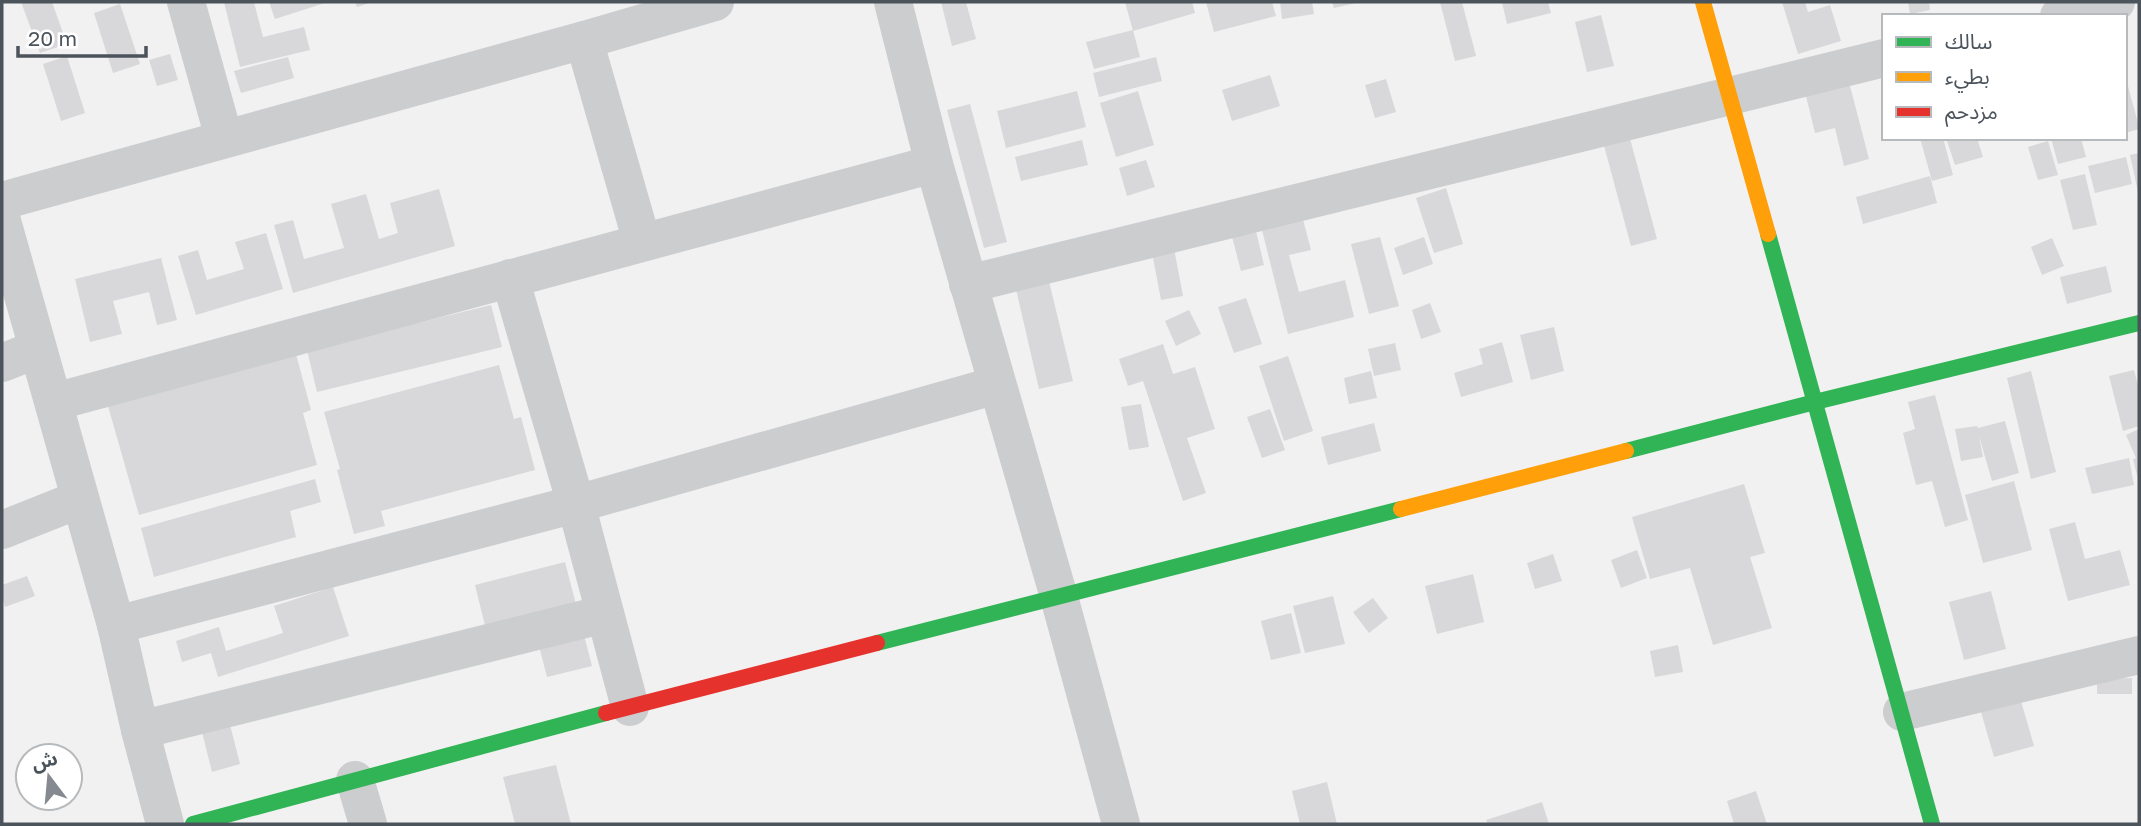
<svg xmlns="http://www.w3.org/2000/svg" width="2141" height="826" font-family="'Golos Text','Noto Sans Arabic',sans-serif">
  <rect width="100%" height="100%" fill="#f2f1f1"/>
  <g fill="#d8d8da">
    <polygon points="21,2 52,2 67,44 40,53"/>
    <polygon points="224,2 254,2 263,37 304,27 310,50 240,67"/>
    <polygon points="269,2 328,2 275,19"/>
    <polygon points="355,2 372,2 357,7"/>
    <polygon points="941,2 966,2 976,39 952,46"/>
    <polygon points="1125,2 1192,2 1195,13 1133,31"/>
    <polygon points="1206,2 1272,2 1276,16 1214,32"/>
    <polygon points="1280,2 1312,2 1314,14 1282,19"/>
    <polygon points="1332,2 1356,2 1356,3 1334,8"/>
    <polygon points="1440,2 1462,2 1476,56 1455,61"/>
    <polygon points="1502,2 1548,2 1551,13 1507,24"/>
    <polygon points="1782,2 1805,2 1808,12 1830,5 1841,41 1798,54"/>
    <polygon points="1908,2 1929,2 1930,10 1910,14"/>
    <polygon points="120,4 140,64 113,73 94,13"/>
    <polygon points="1601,15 1614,66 1587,72 1575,22"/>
    <polygon points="1133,30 1140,57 1094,69 1086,42"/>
    <polygon points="170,54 178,80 157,86 149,60"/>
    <polygon points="67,56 85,113 61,121 43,64"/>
    <polygon points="288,57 294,78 241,93 234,71"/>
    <polygon points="1156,57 1162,81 1099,97 1093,73"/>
    <polygon points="1270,75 1280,106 1232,121 1222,90"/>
    <polygon points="2125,75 2139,127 2139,129 2125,133"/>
    <polygon points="1386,79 1396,112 1375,118 1365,85"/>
    <polygon points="1849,82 1869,159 1844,166 1835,128 1815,133 1805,92"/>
    <polygon points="1077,91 1086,127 1006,148 997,111"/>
    <polygon points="1138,91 1154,145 1116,157 1100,103"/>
    <polygon points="970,104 1007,242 984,248 947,110"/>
    <polygon points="1625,120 1657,239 1631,246 1599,127"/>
    <polygon points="1920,138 1943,138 1953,175 1932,181"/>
    <polygon points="1946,138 1977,138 1983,157 1955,165"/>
    <polygon points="2051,138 2081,138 2086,157 2058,164"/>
    <polygon points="1082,140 1088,165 1021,181 1015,157"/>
    <polygon points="2048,141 2058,175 2038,180 2028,147"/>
    <polygon points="2139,153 2139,192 2138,192 2130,155"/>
    <polygon points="2126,157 2132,184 2095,193 2088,166"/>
    <polygon points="1146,160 1155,187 1127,196 1119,168"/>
    <polygon points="2085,174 2097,225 2073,230 2060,180"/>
    <polygon points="1930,176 1937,203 1863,224 1856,197"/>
    <polygon points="1446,188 1463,244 1434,253 1416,198"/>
    <polygon points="439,189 455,246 293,293 274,225 293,220 304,259 344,248 331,204 366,194 379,239 398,233 390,203"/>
    <polygon points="1300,208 1311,250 1289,255 1299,292 1345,280 1354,317 1288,334 1259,218"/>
    <polygon points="1255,227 1264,265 1241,271 1231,233"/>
    <polygon points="266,233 283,289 196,315 178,256 198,250 207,280 244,269 235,242"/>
    <polygon points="1380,237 1399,306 1369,314 1351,244"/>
    <polygon points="1424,237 1433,264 1403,275 1394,248"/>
    <polygon points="2052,238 2064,266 2042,275 2031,247"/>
    <polygon points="1173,243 1183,296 1161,300 1151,247"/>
    <polygon points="161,258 177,320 157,325 149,292 113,301 122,334 90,342 75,279"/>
    <polygon points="2106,266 2112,292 2067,304 2060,277"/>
    <polygon points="1048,277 1073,381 1039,389 1015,285"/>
    <polygon points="1246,298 1262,344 1234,353 1218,307"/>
    <polygon points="1430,303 1441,332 1421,339 1412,310"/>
    <polygon points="491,305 502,347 317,392 307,350"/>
    <polygon points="1189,310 1201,334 1176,346 1165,321"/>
    <polygon points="1554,327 1564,371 1531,380 1520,335"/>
    <polygon points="1502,342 1513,382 1461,397 1454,373 1483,364 1479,349"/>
    <polygon points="1395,343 1401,370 1374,376 1368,349"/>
    <polygon points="1163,344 1173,374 1195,367 1215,429 1187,438 1206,493 1183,501 1143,381 1128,386 1119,359"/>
    <polygon points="296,354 311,410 303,413 317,465 139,515 108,406"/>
    <polygon points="1288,356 1313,431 1284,441 1259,366"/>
    <polygon points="499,365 514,419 521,417 535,470 381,511 385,526 354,534 337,470 340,469 324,412"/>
    <polygon points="2134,370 2139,389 2139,426 2123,431 2109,376"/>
    <polygon points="1371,371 1377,398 1349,404 1344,378"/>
    <polygon points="2031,371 2056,472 2031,479 2007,378"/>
    <polygon points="1935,395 1968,520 1945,527 1932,481 1916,485 1903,433 1915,429 1908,402"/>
    <polygon points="1141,404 1149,447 1129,450 1121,407"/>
    <polygon points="1270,409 1285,450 1262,458 1247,417"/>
    <polygon points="2005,421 2019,473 1992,481 1979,436 1983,457 1961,461 1955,429 1977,426 1978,428"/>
    <polygon points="1374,423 1381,451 1328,465 1321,437"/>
    <polygon points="2139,429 2139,479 2138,479 2133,459 2136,458 2126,435"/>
    <polygon points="2129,458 2134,485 2092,494 2085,468"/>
    <polygon points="315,479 321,502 290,511 296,537 154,577 141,528"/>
    <polygon points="2014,481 2032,550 1983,563 1965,495"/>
    <polygon points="1744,484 1765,553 1750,557 1772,628 1713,645 1690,568 1650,579 1632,517"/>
    <polygon points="2075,522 2085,559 2120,550 2130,585 2068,601 2049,529"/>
    <polygon points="1637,550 1647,578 1621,588 1611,560"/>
    <polygon points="1553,554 1562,581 1535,589 1527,563"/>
    <polygon points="565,562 592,666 547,677 539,646 493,658 475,585"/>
    <polygon points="1473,574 1484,622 1437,634 1425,586"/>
    <polygon points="27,576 35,596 5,607 2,597 2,585"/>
    <polygon points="333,587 349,636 218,677 211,653 182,662 176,641 219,627 226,651 283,633 274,606"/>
    <polygon points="1991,591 2006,649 1964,660 1949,602"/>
    <polygon points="1333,596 1345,644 1305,653 1293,606"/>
    <polygon points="1373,598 1388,618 1369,633 1353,612"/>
    <polygon points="1291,613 1301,653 1271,660 1261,621"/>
    <polygon points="1678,645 1683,672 1655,677 1650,651"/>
    <polygon points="2132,678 2132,694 2097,694 2097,679"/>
    <polygon points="2021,701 2034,746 1994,757 1981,712"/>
    <polygon points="228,717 240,764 212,772 200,724"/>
    <polygon points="556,765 571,824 515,824 503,777"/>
    <polygon points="1327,782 1337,824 1300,824 1292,791"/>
    <polygon points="1756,791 1767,824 1734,824 1727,801"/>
    <polygon points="1542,802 1549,824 1488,824 1486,820"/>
  </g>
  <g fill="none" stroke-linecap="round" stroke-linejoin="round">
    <g stroke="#cccdcf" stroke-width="38">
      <polyline points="186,2 224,138"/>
      <polyline points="893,2 934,164 1059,597 1121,824"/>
      <polyline points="2059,16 2116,2"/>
      <polyline points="584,40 642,242"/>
      <polyline points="2,201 584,40 715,2"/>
      <polyline points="2,221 116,625 140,730 165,824"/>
      <polyline points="510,278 576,504 630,707"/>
      <polyline points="968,284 1884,58"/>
      <polyline points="2,363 37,349"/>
      <polyline points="54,402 934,164"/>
      <polyline points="2,530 80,499"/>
      <polyline points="116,625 576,504 997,385"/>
      <polyline points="1902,712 2139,655"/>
      <polyline points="140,730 605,614"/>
      <polyline points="355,780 368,824"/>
    </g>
    <g stroke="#30b455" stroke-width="16">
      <polyline points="1768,234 1932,824"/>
      <polyline points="1626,451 1815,402 2139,323"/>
      <polyline points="877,643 1401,509"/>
      <polyline points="193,824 606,713"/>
    </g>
    <g stroke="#ff9f0a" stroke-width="16">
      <polyline points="1703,2 1768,234"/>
      <polyline points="1401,509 1626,451"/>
    </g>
    <polyline stroke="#e5322d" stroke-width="16" points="606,713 877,643"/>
  </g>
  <rect width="2141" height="826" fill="none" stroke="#4b535b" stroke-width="7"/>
  <rect x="1882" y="14" width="245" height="126" fill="#ffffff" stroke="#b7babd" stroke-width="2"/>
  <rect x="1896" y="37" width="35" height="10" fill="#30b455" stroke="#b7babd" stroke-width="2"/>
  <text x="1945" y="49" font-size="21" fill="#4b535b">سالك</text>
  <rect x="1896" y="72" width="35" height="10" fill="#ff9f0a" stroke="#b7babd" stroke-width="2"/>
  <text x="1945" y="84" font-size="21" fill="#4b535b">بطيء</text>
  <rect x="1896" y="107" width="35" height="10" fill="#e5322d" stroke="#b7babd" stroke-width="2"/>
  <text x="1945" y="119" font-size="21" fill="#4b535b">مزدحم</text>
  <g transform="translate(49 777) rotate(344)"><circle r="33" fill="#ffffff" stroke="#b7babd" stroke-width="2"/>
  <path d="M0-5L12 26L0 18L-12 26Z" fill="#858a90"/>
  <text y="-10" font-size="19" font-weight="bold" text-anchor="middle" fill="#4b535b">ش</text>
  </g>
  <path d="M18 46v10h128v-10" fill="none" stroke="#4b535b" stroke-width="3.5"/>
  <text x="28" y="46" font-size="21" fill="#4b535b" stroke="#ffffff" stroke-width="5" paint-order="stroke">20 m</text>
</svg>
